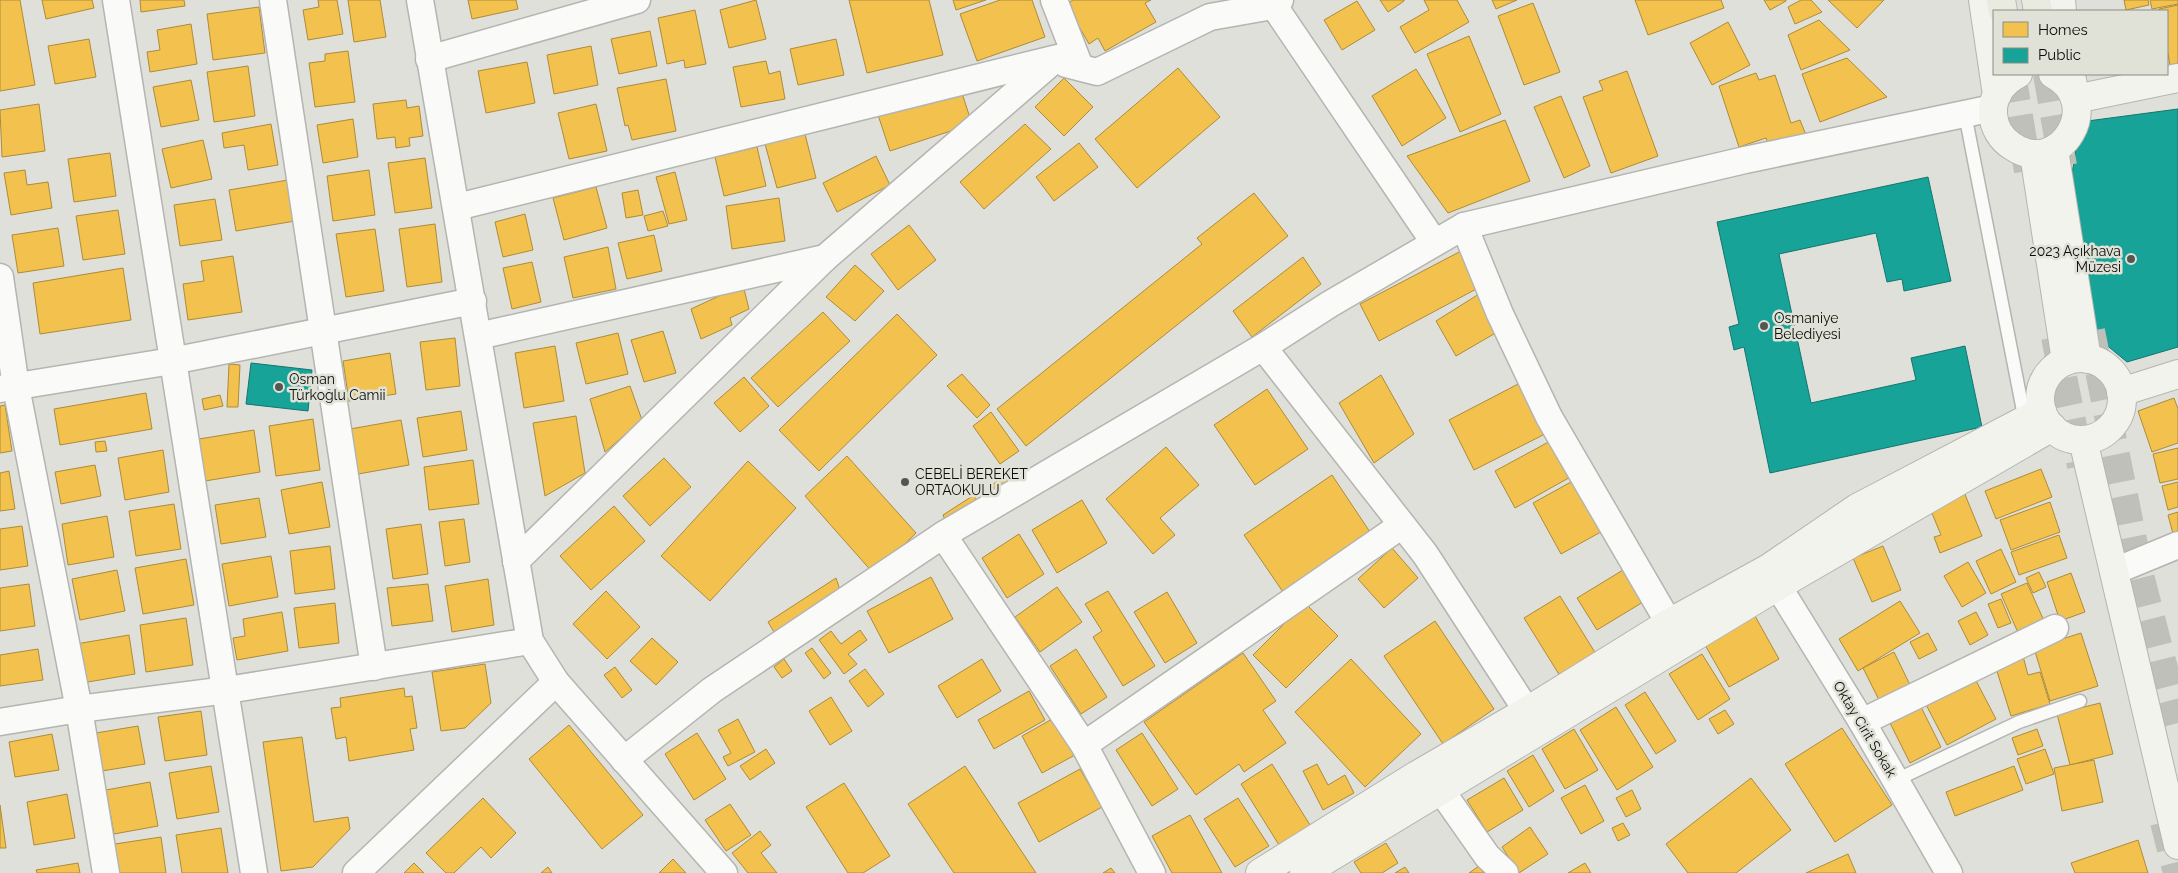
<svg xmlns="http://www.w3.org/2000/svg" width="2178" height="873" font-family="Raleway,sans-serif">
  <rect width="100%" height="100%" fill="#dfe0da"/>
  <g fill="#f2c14e" stroke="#ad8b39">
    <polygon points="0,0 20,0 35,85 0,91"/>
    <polygon points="42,0 92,0 94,8 46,19"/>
    <polygon points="140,0 184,0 185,6 141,12"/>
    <polygon points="318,0 337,0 343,34 308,40 303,10 319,7"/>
    <polygon points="348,0 380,0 386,37 354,42"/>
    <polygon points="468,0 516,0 518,9 472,19"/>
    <polygon points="756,0 766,39 729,48 720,10"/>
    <polygon points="849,0 929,0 943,55 867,73"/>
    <polygon points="953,0 986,0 956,10"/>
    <polygon points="1000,0 1032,0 1045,37 977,61 960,14"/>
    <polygon points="1073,0 1151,0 1145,3 1156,22 1105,51 1098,38 1089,44 1066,4"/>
    <polygon points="1380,0 1404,0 1404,1 1388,12"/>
    <polygon points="1424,0 1457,0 1469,22 1415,53 1400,27 1429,10"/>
    <polygon points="1492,0 1517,0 1496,9"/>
    <polygon points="1635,0 1721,0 1724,8 1648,35"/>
    <polygon points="1764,0 1786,0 1786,1 1770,10"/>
    <polygon points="1801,0 1811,0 1822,12 1795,24 1788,7"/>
    <polygon points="1828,0 1884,0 1857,28"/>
    <polygon points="2124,0 2148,0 2149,5 2126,10"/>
    <polygon points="2150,0 2178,0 2178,4 2152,9"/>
    <polygon points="1357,1 1375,30 1342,50 1324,20"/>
    <polygon points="1533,3 1560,72 1524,85 1498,16"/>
    <polygon points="2178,5 2178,63 2170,65 2167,49 2167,11 2159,11 2159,9"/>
    <polygon points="259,7 265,53 213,60 207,14"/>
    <polygon points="695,10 706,64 685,68 684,60 667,64 658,18"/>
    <polygon points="1819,20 1850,50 1801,70 1788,35"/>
    <polygon points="1728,22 1750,65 1712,85 1690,43"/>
    <polygon points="191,24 197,64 150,72 147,52 160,50 157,30"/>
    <polygon points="650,31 657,66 619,74 611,39"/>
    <polygon points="1469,36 1501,114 1460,132 1427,54"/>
    <polygon points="89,39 96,77 55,84 48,46"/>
    <polygon points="836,39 844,75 798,85 790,49"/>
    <polygon points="591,46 598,85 554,94 547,55"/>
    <polygon points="348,51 355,102 315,107 309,63 325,61 325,54"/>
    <polygon points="1847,58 1887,97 1820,122 1802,74"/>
    <polygon points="766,61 769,74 780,71 785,99 741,107 733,67"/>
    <polygon points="527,62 535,103 486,113 478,71"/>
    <polygon points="248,66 255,116 214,122 207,72"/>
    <polygon points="1178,68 1220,117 1137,188 1095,139"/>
    <polygon points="1416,69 1446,118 1402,146 1372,96"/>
    <polygon points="1627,71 1658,156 1611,173 1583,97 1603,90 1599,81"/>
    <polygon points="1756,73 1759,80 1775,75 1791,123 1800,120 1806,135 1770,148 1766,138 1739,147 1719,86"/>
    <polygon points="1064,78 1093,107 1064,136 1035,107"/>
    <polygon points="666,79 676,131 632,140 628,125 625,126 617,88"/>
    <polygon points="191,80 199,120 161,127 153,87"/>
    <polygon points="960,87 972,124 890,151 878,115"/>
    <polygon points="1561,96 1590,166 1564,178 1534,107"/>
    <polygon points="406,100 407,108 419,106 423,136 409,138 410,146 396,148 395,137 377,139 373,104"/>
    <polygon points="39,104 45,151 2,157 0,110"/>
    <polygon points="596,104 607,151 569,159 558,113"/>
    <polygon points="353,119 358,157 323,163 317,125"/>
    <polygon points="1505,120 1530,181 1448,213 1407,156"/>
    <polygon points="271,124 278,165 248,170 244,145 224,148 222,133"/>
    <polygon points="1025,124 1051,149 984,209 960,182"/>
    <polygon points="805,134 816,178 777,188 765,144"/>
    <polygon points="203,140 212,179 171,188 162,149"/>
    <polygon points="1079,143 1098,167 1054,201 1036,177"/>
    <polygon points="757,147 766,186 724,196 715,157"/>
    <polygon points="110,153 116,196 74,202 68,159"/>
    <polygon points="876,156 890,185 837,212 823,183"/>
    <polygon points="425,158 432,208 395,213 388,163"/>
    <polygon points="25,170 27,185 48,182 52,208 11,215 4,173"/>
    <polygon points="369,170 375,215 333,221 327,176"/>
    <polygon points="675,172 687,220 669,224 656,177"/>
    <polygon points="288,180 295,221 236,231 229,190"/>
    <polygon points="596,187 607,228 564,240 553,198"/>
    <polygon points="638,190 643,215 626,218 622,193"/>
    <polygon points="1254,193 1288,236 1026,446 997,409 1202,244 1197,238"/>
    <polygon points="779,198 785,241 732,249 726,206"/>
    <polygon points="215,199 222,240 180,246 174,205"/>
    <polygon points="118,210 125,254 83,260 76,216"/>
    <polygon points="663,211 668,226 648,231 644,216"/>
    <polygon points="525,214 533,250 503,257 495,222"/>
    <polygon points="435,224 442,282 407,287 399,229"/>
    <polygon points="909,225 936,260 898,290 871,254"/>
    <polygon points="58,228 64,266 18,273 12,235"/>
    <polygon points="375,229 384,291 346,297 336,234"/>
    <polygon points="654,235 662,271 627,279 618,243"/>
    <polygon points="608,247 616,289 573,298 564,257"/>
    <polygon points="1461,251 1480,287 1379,341 1360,304"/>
    <polygon points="233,256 242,312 188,320 183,284 204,281 201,261"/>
    <polygon points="1303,257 1321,284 1252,337 1233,311"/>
    <polygon points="532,262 541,302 512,309 503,268"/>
    <polygon points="855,265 884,291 855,321 826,297"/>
    <polygon points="123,268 131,320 40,334 33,283"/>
    <polygon points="743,285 749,309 730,318 732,325 701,339 691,309"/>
    <polygon points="1479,294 1499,331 1456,356 1436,321"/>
    <polygon points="823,312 850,341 778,407 751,378"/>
    <polygon points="897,314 937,355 819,471 779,430"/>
    <polygon points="663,331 676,373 644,382 631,340"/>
    <polygon points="618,333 628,374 586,384 576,343"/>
    <polygon points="455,338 460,386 426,390 420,342"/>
    <polygon points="555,346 564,401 524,408 515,353"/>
    <polygon points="390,353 396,394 349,401 343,361"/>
    <polygon points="229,364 240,365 238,407 227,407"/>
    <polygon points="962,374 990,405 977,418 947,386"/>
    <polygon points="1381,375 1414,434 1374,463 1339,403"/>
    <polygon points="744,377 769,406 740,432 714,403"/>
    <polygon points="1522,382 1547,433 1474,470 1449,420"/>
    <polygon points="630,386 642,420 605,452 590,399"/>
    <polygon points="1267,389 1308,449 1255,485 1214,425"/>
    <polygon points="146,393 152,429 60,445 54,409"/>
    <polygon points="220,395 223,406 204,410 202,399"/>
    <polygon points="2174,398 2178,409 2178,443 2152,452 2138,411"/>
    <polygon points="5,405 12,451 0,453 0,406"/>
    <polygon points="461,411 467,450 423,457 417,418"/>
    <polygon points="991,412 1019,451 1000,464 973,426"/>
    <polygon points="576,416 585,473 545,496 533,423"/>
    <polygon points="313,419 320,470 276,476 269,426"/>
    <polygon points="401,420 409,465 358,474 350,429"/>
    <polygon points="254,430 260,472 205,481 199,439"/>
    <polygon points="1554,439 1574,475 1515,508 1495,471"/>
    <polygon points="105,441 107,451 96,452 95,442"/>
    <polygon points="1166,447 1199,485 1160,518 1175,535 1153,554 1106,499"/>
    <polygon points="2178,448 2178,479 2160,483 2153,454"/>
    <polygon points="163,450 169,492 125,500 118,458"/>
    <polygon points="847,456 916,533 874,574 805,496"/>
    <polygon points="664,458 691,487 650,526 623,496"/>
    <polygon points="473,460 479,504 429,510 424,467"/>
    <polygon points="748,461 796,508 710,601 661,556"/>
    <polygon points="95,465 101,496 61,504 55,472"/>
    <polygon points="2041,469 2052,497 1996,519 1985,491"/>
    <polygon points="9,471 15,509 0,511 0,473"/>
    <polygon points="1009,472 1018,483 1000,497 992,485"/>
    <polygon points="1332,475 1370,532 1283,592 1244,535"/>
    <polygon points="1580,477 1608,528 1561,554 1533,503"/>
    <polygon points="322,482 330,527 289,534 281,490"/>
    <polygon points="2178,482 2178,507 2168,510 2162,486"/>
    <polygon points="1964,492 1982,536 1940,553 1934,537 1941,535 1929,506"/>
    <polygon points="974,495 979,505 947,525 943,515"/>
    <polygon points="259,498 266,537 221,544 215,505"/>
    <polygon points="1082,500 1107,543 1057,573 1032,530"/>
    <polygon points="2050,502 2060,532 2011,550 2000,520"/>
    <polygon points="174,504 181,549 136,556 129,511"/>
    <polygon points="614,506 645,541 591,590 560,556"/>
    <polygon points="2178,512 2178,533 2173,534 2168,515"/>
    <polygon points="107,516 114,557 68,565 62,524"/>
    <polygon points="464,519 470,562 445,566 439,522"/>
    <polygon points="421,524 428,574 393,579 386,529"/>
    <polygon points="22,526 28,566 0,570 0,529"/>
    <polygon points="1019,534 1044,574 1007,598 982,558"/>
    <polygon points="2059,535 2067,558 2019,575 2011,552"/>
    <polygon points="330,546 335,589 295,594 290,551"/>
    <polygon points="1883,546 1901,590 1872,602 1853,558"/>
    <polygon points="1392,548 1418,578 1384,608 1358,579"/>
    <polygon points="2001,549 2016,582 1991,594 1976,561"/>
    <polygon points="271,556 278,597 229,606 222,564"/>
    <polygon points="186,559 194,605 143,614 135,568"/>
    <polygon points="1968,562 1986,593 1962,607 1944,576"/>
    <polygon points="1628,567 1648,599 1597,630 1577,598"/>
    <polygon points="117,570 125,611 80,620 72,579"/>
    <polygon points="2039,572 2046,587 2033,593 2026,578"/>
    <polygon points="2071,573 2085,612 2060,621 2047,582"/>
    <polygon points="931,577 953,619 889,653 867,611"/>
    <polygon points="836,578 840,590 774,632 768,622"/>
    <polygon points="488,579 494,625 452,632 445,586"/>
    <polygon points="2027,583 2045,623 2019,635 2001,594"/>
    <polygon points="29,584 35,626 0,631 0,588"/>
    <polygon points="428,584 433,621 392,626 387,588"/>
    <polygon points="1057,587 1082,622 1040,652 1015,617"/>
    <polygon points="606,591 640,627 607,659 573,624"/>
    <polygon points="1108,591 1155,666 1123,686 1093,637 1102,631 1085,604"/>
    <polygon points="1167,592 1197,643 1165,663 1134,612"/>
    <polygon points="1560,596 1596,654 1560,676 1524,618"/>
    <polygon points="2001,599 2011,623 1998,628 1988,604"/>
    <polygon points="1900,601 1920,633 1858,671 1839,639"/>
    <polygon points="335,603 339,643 299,648 294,608"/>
    <polygon points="1305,603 1338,636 1286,688 1253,655"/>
    <polygon points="282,612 288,651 237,660 233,638 245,636 243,619"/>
    <polygon points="1976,612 1988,635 1970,645 1958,621"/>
    <polygon points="1755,616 1779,659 1729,687 1705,645"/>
    <polygon points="186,618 193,665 146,672 140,625"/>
    <polygon points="1435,621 1494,709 1443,744 1384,656"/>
    <polygon points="860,630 867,640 848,654 857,664 844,674 819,640 831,631 841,644"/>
    <polygon points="1928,633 1937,650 1919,659 1910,642"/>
    <polygon points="2081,633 2098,686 2050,701 2034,648"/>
    <polygon points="129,635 135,674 82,683 76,644"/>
    <polygon points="652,638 678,662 656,685 630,661"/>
    <polygon points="812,648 831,673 824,679 805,653"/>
    <polygon points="38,649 43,680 0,686 0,655"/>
    <polygon points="1076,649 1107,697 1081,714 1050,666"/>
    <polygon points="1894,652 1913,691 1882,706 1863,668"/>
    <polygon points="1243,653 1276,701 1263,710 1286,743 1244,772 1239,764 1196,795 1144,722"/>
    <polygon points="1702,654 1730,699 1698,720 1669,674"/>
    <polygon points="2023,656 2028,675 2040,672 2050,704 2011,716 1995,665"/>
    <polygon points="784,659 792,671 782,678 774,667"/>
    <polygon points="982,659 1001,691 957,718 938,686"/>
    <polygon points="1351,659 1421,734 1365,787 1295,712"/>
    <polygon points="485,664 491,703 465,728 441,731 432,672"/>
    <polygon points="615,667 632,690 622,698 604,675"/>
    <polygon points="865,669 884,694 868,707 849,681"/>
    <polygon points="1972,673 1996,719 1947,745 1923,699"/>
    <polygon points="404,688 405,697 412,696 417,728 410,729 414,750 349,761 346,737 336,739 331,708 341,707 340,698"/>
    <polygon points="1029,691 1045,720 994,749 978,720"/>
    <polygon points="1645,692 1676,741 1656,754 1625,705"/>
    <polygon points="831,697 852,731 830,745 809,711"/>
    <polygon points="1918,701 1941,747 1910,763 1887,717"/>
    <polygon points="2100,703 2113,754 2070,765 2057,714"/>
    <polygon points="1616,707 1653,767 1617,790 1580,730"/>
    <polygon points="1725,710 1734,724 1718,734 1709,719"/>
    <polygon points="201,711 207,755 165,761 158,717"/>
    <polygon points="1054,718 1075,755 1042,773 1022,736"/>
    <polygon points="738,719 755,752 728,766 723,757 731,753 718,730"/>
    <polygon points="569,725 643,815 602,849 529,759"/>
    <polygon points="138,726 145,764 102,771 96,733"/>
    <polygon points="1842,728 1892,805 1835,842 1785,764"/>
    <polygon points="1574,729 1598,770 1565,789 1542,749"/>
    <polygon points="2037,729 2043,746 2018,755 2012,738"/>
    <polygon points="697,733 726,779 694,800 665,754"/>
    <polygon points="1142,733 1178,789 1152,806 1116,750"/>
    <polygon points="52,734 59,770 15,777 9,742"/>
    <polygon points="302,737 314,822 348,817 350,829 313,867 281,871 263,742"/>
    <polygon points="766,749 775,763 750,780 740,766"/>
    <polygon points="2045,749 2054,774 2026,784 2017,759"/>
    <polygon points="1533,755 1554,791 1529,807 1507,771"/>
    <polygon points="2094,760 2103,802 2062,811 2054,768"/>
    <polygon points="1272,764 1310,825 1279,845 1241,784"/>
    <polygon points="1317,764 1328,785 1345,775 1354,793 1323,810 1303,771"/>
    <polygon points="211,766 219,812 177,819 169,773"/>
    <polygon points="965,766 1036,873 954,873 908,804"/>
    <polygon points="2014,766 2023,790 1955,816 1946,792"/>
    <polygon points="1080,769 1102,807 1039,842 1018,803"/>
    <polygon points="1504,778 1523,810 1487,832 1467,800"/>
    <polygon points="1751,778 1791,830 1736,873 1688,873 1666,844"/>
    <polygon points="150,782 158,826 114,834 106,790"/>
    <polygon points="844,783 890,856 863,873 848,873 806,807"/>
    <polygon points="1585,785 1604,821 1581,834 1561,798"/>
    <polygon points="1632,790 1641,809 1626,817 1616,798"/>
    <polygon points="67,794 75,838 34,845 27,802"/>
    <polygon points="483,798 516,833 491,858 481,847 454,873 446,873 426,853"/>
    <polygon points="1238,798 1269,846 1235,867 1204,819"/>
    <polygon points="730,804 751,835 726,851 705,820"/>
    <polygon points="0,805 6,848 0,848"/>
    <polygon points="1190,815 1222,873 1172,873 1152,836"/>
    <polygon points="1623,823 1630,835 1618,841 1612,828"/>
    <polygon points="1530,827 1548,854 1519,873 1502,847"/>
    <polygon points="221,828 228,873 182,873 176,835"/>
    <polygon points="760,831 771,845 761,853 777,873 748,873 732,853"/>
    <polygon points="161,837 166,873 119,873 115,844"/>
    <polygon points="2138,840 2148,873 2075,873 2071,863"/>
    <polygon points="1386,843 1398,863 1382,873 1361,873 1354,862"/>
    <polygon points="1848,854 1856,873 1806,873"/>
    <polygon points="673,859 686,873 659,873"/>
    <polygon points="78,863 80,873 37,873 36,870"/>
    <polygon points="414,863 424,873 404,873"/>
    <polygon points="1585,863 1591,873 1568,873"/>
    <polygon points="1479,866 1484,873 1469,873"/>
    <polygon points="548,867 552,873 541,873"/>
    <polygon points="1405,867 1409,873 1395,873"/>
    <polygon points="1111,868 1115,873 1103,873"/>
  </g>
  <g fill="#17a398" stroke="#13766d">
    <polygon points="2178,109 2178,347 2127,362 2098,338 2071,181 2080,122"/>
    <polygon points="1928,177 1951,281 1904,291 1902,279 1887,282 1876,233 1779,254 1811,403 1916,380 1911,358 1965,346 1982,427 1770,473 1744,347 1734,350 1729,327 1739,324 1717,222"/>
    <polygon points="251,363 312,370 308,411 246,404"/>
  </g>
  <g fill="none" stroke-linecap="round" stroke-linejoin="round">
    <g stroke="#bfc0ba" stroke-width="28" stroke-dasharray="28 14" stroke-linecap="butt">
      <polyline points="2012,74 2028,171"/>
      <polyline points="2047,74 2063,166"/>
      <polyline points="2091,331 2140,575 2178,723"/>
      <polyline points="2055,337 2081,466"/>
      <polyline points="2164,822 2177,873"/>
    </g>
    <g stroke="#b4b5b0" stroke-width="15">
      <g id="lane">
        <polyline points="1965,114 2025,421"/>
        <polyline points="1896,780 2019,722 2080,701"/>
      </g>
    </g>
    <g stroke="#b4b5b0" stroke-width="29">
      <g id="street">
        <polyline points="116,0 254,873"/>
        <polyline points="273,0 374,667"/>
        <polyline points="420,0 530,641 556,682 724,873"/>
        <polyline points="1054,0 1080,67"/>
        <polyline points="1270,0 1434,242"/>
        <polyline points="429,59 637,0"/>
        <polyline points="457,207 1057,58 1066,64 1097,72 1210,17 1272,6 1280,0"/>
        <polyline points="1464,226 1500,314 1549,417 1669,623"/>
        <polyline points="0,277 16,387 79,709 106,873"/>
        <polyline points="478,336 825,258"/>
        <polyline points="1263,347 1425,554 1527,711"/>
        <polyline points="0,389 172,361 473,301"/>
        <polyline points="943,535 1084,745 1152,873"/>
        <polyline points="516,561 825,258 1053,61"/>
        <polyline points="2127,566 2178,545"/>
        <polyline points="1778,586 1862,722 1949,873"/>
        <polyline points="0,722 79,709 227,690 530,641"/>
        <polyline points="1862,722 2055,628"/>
        <polyline points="1084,745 1402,525"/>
        <polyline points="624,760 712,690 943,535 1263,347 1330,304 1464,226 1745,160 1993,108"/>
        <polyline points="1440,789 1487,856 1505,873"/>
        <polyline points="356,873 556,682"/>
      </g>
    </g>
    <g stroke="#b4b5b0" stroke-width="30">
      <g id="secondary">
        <polyline points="1983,0 1997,95"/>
        <polyline points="2061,0 2062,11"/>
        <path d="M2018,74C2003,82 1992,96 1993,114C1994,127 2001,139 2012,146C2060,179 2106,102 2053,74"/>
        <polyline points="2072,80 2075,99 2178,78"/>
        <polyline points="2054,150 2087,359"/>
        <polyline points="2034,154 2066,361"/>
        <circle cx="2081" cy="399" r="41"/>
        <polyline points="2121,392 2178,374"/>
        <polyline points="2083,440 2178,845"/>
        <polyline points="1260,873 1417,775 1527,711 1669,623 1769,568 1857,508 2042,411"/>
        <polyline points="1304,873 1778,586 2052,427"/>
      </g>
    </g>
    <g stroke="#babab7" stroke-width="30">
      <g id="primary">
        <polyline points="2001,0 2003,11"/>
        <polyline points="2036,0 2038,11"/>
      </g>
    </g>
    <use href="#lane" stroke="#fafaf9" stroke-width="12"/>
    <use href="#street" stroke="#fafaf9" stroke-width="26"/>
    <use href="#secondary" stroke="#f2f3ed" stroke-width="28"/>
    <use href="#primary" stroke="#e9eae0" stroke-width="28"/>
  </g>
  <g fill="#555652" stroke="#e0e2d8" stroke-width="2">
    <circle cx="2131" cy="259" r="5"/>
    <circle cx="1764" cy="326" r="5"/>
    <circle cx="279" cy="387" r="5"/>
    <circle cx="905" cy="482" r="5"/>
  </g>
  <g text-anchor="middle" stroke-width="5" stroke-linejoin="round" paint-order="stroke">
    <g font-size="14" fill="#0b0c08" stroke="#e0e2d8" text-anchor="start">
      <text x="2121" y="256" text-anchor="end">2023 Açıkhava<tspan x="2121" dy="16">Müzesi</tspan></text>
      <text x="1774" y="323">Osmaniye<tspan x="1774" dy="16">Belediyesi</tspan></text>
      <text x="289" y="384">Osman<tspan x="289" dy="16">Türkoğlu Camii</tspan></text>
      <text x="915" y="479">CEBELİ BEREKET<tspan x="915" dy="16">ORTAOKULU</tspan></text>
    </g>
    <g font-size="14" fill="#0b0c08" stroke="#e0e2d8">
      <text transform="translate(1865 729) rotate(59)" y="5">Oktay Cirit Sokak</text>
    </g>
  </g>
  <rect x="1993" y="10" width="175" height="65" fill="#e0e2d8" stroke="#8b8c85"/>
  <rect x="2003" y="22" width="25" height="15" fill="#f2c14e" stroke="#8b8c85"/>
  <text x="2038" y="35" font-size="15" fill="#0b0c08">Homes</text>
  <rect x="2003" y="48" width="25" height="15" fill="#17a398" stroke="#8b8c85"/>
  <text x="2038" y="60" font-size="15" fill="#0b0c08">Public</text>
</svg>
